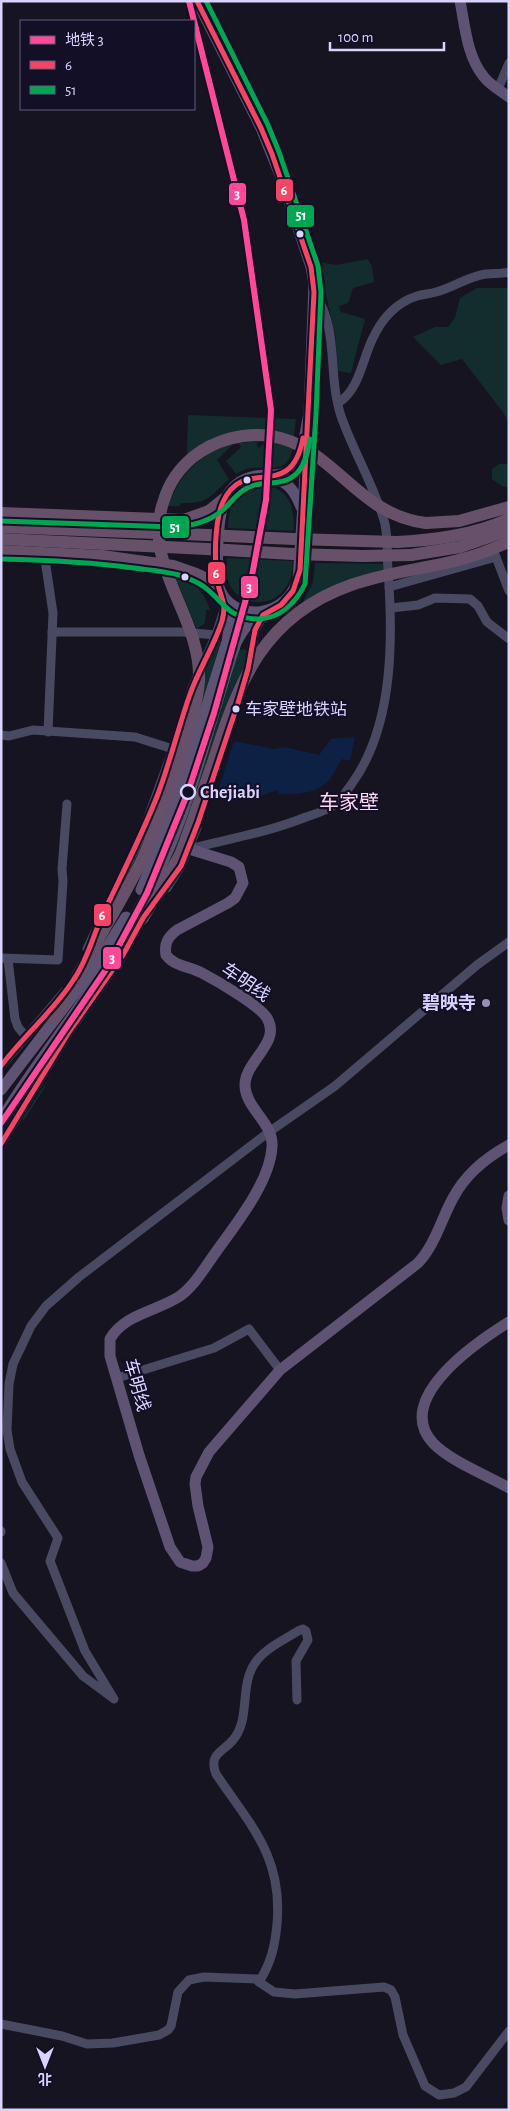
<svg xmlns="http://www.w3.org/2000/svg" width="510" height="2111" font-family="'Alegreya Sans','Noto Sans SC',sans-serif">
  <rect width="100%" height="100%" fill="#161421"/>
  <g fill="#132c2d">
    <polygon points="368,259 372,267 374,282 353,288 348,303 339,306 341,312 365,319 351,373 338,371 335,334 318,262 336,265"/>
    <polygon points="477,288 509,288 509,424 503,412 462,359 441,365 413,337 435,327 448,327 455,318 460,298"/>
    <polygon points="188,415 296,419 294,436 267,430 187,454"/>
    <path d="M260,441L256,444L259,448L267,441L293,448C286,476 271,465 251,468C245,469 241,471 236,474L226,461L241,447L238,443Z"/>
    <path d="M234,443L217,460L229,479C210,496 209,504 181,503L180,506H168C180,473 201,453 234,443Z"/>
    <polygon points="499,464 509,464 509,488 502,486 492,479 492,469"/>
    <path d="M260,485C290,487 294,506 294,531L228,528C229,504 233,489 260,485Z"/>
    <path d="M227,558L293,561C292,571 292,579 286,587C271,611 233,606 227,577C225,571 227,564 227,558Z"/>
    <polygon points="315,563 389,564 389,570 302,604 313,582"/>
    <path d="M175,577C194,581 204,591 210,610H206L205,623L197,629Z"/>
    <path d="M219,640L222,642L198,717C203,693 202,659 219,640Z"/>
    <path d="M244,649L249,651C250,664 238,677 233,689C210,743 198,801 173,855L172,854L239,650Z"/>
    <polygon points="46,1083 44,1089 24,1120 22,1119"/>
  </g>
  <path fill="#0d2144" d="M355,737L350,761L342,759C337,767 333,777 326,783C314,794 294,795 279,794L277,790L261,796L250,793L223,796L217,794L234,741L274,749L284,747L319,755L331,739Z"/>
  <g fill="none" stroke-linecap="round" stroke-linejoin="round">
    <g stroke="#4a4962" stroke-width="9">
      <polyline points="498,89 509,63"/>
      <path d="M338,403C359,390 362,361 372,340C381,320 395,303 417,296C423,294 430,294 436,292C452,288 469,276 486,274C494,273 501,274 509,272"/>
      <polyline points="494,552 509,591"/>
      <polyline points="44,553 53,613 48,732"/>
      <polyline points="389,587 496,557"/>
      <polyline points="391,608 418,605 435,598 470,599 478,606 487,622 509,639"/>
      <polyline points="52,632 182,632 216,635"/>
      <polyline points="249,666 255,630 264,615"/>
      <polyline points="1,735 9,736 33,730 135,737 173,749"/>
      <path d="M189,849C228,839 269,832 306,817C315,814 326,811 334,805C341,800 348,789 353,782C394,724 393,637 388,570C387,555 388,539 385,524C376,489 353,451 341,416C327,374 340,330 314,292"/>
      <polyline points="167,888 181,866 197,828"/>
      <polyline points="87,949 142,834 173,749 192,688 216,635 225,607"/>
      <polyline points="1,958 58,960 63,881 62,869 67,804"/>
      <polyline points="8,959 15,1019 18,1027 26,1037"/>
      <polyline points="1,1066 65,991"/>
      <polyline points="1,1144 69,1032 123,955 138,926"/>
      <polyline points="117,1378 214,1348 249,1329 280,1370"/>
      <polyline points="1,1531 1,1532"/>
      <polyline points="1,1563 13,1593 83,1676 114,1699 85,1651 50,1561 58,1538 22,1482 10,1449 7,1430 9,1384 13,1364 31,1326 46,1306 79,1277 269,1132 335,1086 477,965 509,942"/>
      <polyline points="259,1982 274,1992 295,1994 384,1987 391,1990 395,1997 403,2035 425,2086 439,2095 454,2093 466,2087 509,2031"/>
      <path d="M1,2024L62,2036L87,2044L113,2043L159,2035L168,2030L171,2026L178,1992L189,1980L204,1977L257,1979L259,1982C271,1963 275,1946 277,1924C283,1857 251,1826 216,1774C208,1754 223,1752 233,1740C251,1719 239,1686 255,1663C264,1649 284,1640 298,1631L303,1629L306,1631L308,1640L296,1661L297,1700"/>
    </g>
    <g stroke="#5e5373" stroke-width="11">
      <path d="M197,1L261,128L282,180L311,267L314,284L309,414L298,581C293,591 289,599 279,605C254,621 219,609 217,576C217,565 218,553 218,542C219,515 222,482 256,476C268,474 282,478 292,468C304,455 305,430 309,414"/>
      <path d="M460,1C465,26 467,57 484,77C490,85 501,91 509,97"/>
      <path d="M269,477C287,480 295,491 301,507"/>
      <path d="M189,849L231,862L239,867L243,883L235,898L228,903L177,930C168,937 164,943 166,955C175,967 189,966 202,973C217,981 259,1005 267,1018C282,1043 244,1061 245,1086C246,1109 274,1123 272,1147C270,1182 236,1224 216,1252C205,1267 195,1285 180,1296C158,1311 124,1314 110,1339V1356L139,1455L170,1547L180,1562L192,1566H198L203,1563L206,1558L208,1547L198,1506L195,1484L196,1477L209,1452L280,1370L418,1263C435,1245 441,1220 453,1198C465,1175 487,1157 509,1145"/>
      <polyline points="141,890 173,812 227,642 230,621 222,597"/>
      <polyline points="1,1090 92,971 126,917"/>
      <path d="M1,1120C30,1071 67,1026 98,979C122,943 142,905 161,866C193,798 211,715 236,643C243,629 251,618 266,612"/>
      <polyline points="509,1196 507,1208 509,1220"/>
      <path d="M509,1322C477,1342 392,1399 433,1443C450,1461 486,1475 509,1488"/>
    </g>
    <g stroke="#67516a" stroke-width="12">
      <polyline points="1,513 184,520 209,511 224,499"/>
      <polyline points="426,523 459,521 509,507"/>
      <polyline points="1,527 207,535"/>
      <polyline points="228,536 294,539"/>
      <polyline points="1,539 207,549"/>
      <path d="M397,542C436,540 473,535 509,519"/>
      <polyline points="227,550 293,554"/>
      <polyline points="1,551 102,556 173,566 196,574 207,579 222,595"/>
      <polyline points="487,551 509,542"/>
      <polyline points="411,555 460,547 509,530"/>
      <polyline points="124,936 143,918 180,855"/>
      <path d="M55,1018C82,964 115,914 142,860"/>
    </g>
    <g stroke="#67516a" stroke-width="12">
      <polyline points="207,535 228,536"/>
      <polyline points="294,539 397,542"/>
      <polyline points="207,549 227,550"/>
      <polyline points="293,554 363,556 411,555"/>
      <path d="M180,855C192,824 202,793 213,762C239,681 263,616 351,585C395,569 443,568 487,551"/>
      <path d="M142,860C158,824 170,788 182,750C189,728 197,705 199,681C202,616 140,564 164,500C169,483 180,468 193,457C215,440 243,432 271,436C334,446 356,515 426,523"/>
    </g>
    <g stroke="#130f26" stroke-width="9">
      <g id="bus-1">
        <path d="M1,1066C24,1035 54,1011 74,979C88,959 93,935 103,914C122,874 142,835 158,794C170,762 178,729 189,697C198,670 214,647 222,621C227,603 221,600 218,584C214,563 214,522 223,502C244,454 291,504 303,438"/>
        <polyline points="1,1144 69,1032 123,955 143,918 181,866 198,823 238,703 248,669 255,630 263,615 281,605 293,591 300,570 314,292 311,267 272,154 261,128 197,1"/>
      </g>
    </g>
    <g stroke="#130f26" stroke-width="9">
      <g id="bus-2">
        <path d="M1,521L174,527C193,526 212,521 226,507C233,500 239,491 249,487C264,480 283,487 296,474C305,466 308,451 310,439"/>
        <path d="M1,559C46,560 90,562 134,568C149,570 164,571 179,575C187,578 196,581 203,586C225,602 227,619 259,619C281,618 296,602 305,584L316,414L321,292L318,266L279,152L268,125L206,1"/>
      </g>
    </g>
    <use href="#bus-1" stroke="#f34667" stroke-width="5"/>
    <use href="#bus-2" stroke="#00a651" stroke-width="5"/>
    <g stroke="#130f26" stroke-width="10">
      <polyline id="metro-1" points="1,1123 107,968 147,893 188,792 214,713 251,581 266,500 271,410 244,220 189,1"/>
    </g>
    <use href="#metro-1" stroke="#fe4998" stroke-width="6"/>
  </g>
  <g fill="#d9d4ff" stroke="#130f26" stroke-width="2">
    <circle cx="300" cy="234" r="4.5"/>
    <circle cx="247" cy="480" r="4.5"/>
    <circle cx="185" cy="577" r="4.5"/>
    <circle cx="236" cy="709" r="4.5"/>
  </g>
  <circle fill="#130f26" stroke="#d9d4ff" stroke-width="2.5" cx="188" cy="792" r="7"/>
  <circle fill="#9591b1" stroke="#130f26" stroke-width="2" cx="486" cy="1003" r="5"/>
  <g text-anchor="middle" stroke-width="4.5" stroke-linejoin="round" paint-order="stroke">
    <g font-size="17" fill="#d9d4ff" stroke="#130f26" text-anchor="start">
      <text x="245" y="715">车家壁地铁站</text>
    </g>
    <g font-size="18" font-weight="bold" fill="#d9d4ff" stroke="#130f26" text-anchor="start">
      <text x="200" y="798">Chejiabi</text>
    </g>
    <g font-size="18" fill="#d9d4ff" stroke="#130f26">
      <text transform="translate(246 982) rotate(34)" y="6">车明线</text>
      <text transform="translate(137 1385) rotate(74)" y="6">车明线</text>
    </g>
    <g font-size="18" font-weight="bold" fill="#d9d4ff" stroke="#130f26" text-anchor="end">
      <text x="476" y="1009">碧映寺</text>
    </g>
    <g font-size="20" fill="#ffd6f0" stroke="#130f26">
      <text x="349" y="809">车家壁</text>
    </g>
  </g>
  <g stroke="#130f26" stroke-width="2">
    <rect x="275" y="178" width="19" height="24" rx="5" fill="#f34667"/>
    <rect x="228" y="182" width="19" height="24" rx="5" fill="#fe4998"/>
    <rect x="286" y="204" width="29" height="24" rx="5" fill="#00a651"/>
    <rect x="161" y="515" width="29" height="24" rx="5" fill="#00a651"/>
    <rect x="207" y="561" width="19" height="24" rx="5" fill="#f34667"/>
    <rect x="240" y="575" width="19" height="24" rx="5" fill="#fe4998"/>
    <rect x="93" y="903" width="19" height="24" rx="5" fill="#f34667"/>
    <rect x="102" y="946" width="20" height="24" rx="5" fill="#fe4998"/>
  </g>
  <g font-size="14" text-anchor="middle" font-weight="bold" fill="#fff">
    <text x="284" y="195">6</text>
    <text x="237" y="199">3</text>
    <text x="301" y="220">51</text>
    <text x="175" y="532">51</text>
    <text x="216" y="578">6</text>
    <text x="249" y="592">3</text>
    <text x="102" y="920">6</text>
    <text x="112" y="963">3</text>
  </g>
  <rect width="510" height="2111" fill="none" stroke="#d9d4ff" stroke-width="5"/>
  <rect x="20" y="20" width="175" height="90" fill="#130f26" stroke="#625e7d"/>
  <rect x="30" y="36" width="25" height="8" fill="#fe4998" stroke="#625e7d"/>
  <text x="65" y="45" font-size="15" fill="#d9d4ff">地铁 3</text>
  <rect x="30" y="61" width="25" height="8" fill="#f34667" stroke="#625e7d"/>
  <text x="65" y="70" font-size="15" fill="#d9d4ff">6</text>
  <rect x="30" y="86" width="25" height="8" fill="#00a651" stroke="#625e7d"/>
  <text x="65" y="95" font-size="15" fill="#d9d4ff">51</text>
  <g transform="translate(45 2066) rotate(180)" stroke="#130f26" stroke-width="4" paint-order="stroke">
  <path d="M0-4L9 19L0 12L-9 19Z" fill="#d9d4ff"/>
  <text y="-8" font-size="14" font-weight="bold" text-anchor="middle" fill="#d9d4ff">北</text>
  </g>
  <path d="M330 42v8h114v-8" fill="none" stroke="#d9d4ff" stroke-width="2.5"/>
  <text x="338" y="42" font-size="15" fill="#d9d4ff" stroke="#130f26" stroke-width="4" paint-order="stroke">100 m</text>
</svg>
